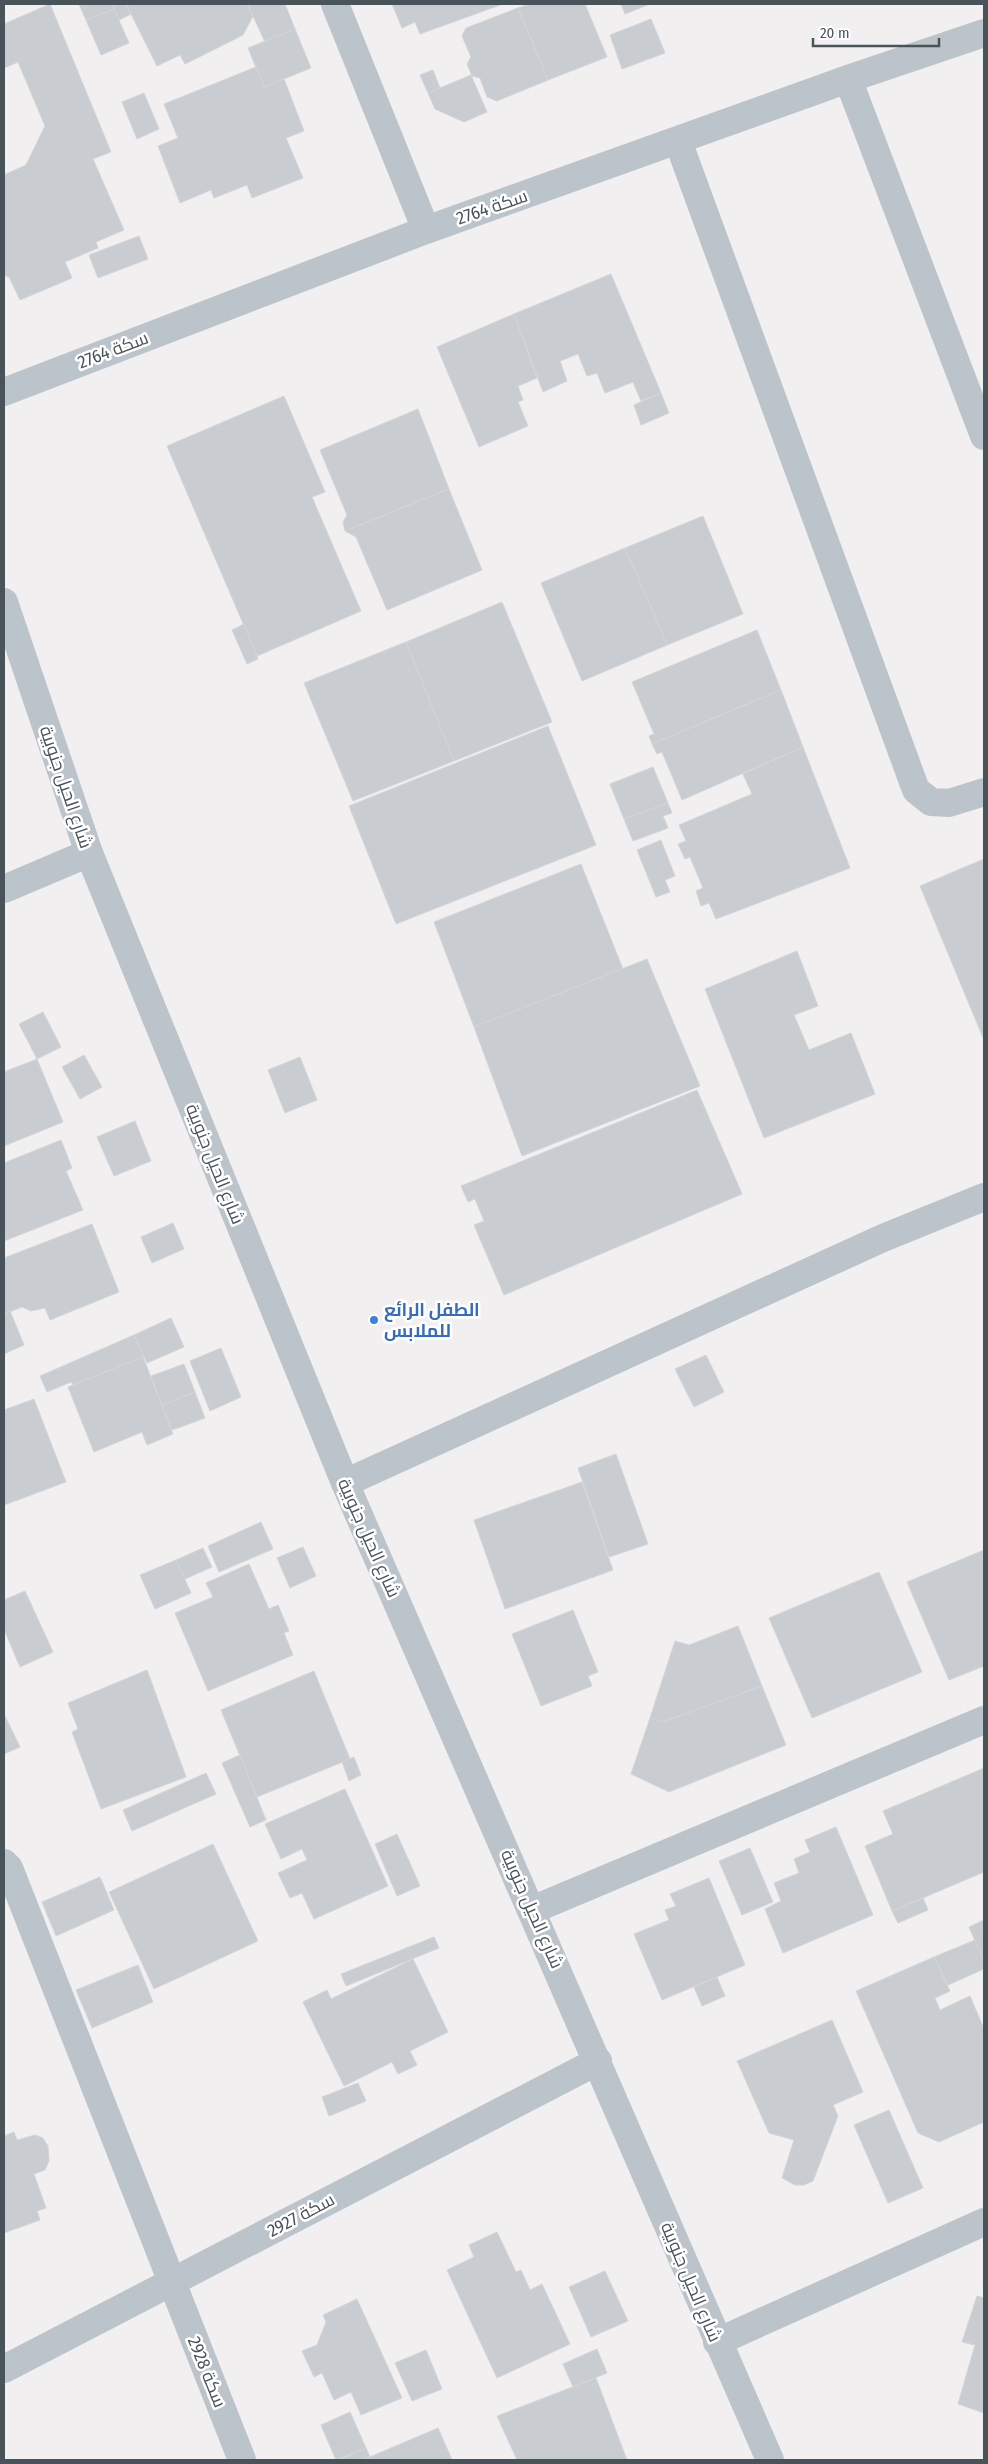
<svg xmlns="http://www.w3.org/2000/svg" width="988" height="2464" font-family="'Fira Sans Condensed',Cairo,sans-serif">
  <rect width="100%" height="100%" fill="#f1efef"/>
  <g fill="#c9ccd0" stroke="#d3d5d9">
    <polygon points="50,4 111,152 93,159 124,230 96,242 98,248 65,262 72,278 20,300 9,277 4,275 4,175 26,165 45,126 18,62 4,68 4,24"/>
    <polygon points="79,4 112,4 114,9 86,20"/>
    <polygon points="112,4 126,4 131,14 119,20"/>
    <polygon points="126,4 247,4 253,16 243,35 185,64 180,55 157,66"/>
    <polygon points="250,4 285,4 295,29 265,42 248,5"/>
    <polygon points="392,4 503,4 420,34 415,22 402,28"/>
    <polygon points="530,4 585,4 607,57 548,80 518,8"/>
    <polygon points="621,4 650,4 625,14"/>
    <polygon points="518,8 548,80 497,101 487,97 480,78 472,76 467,64 471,57 462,36 466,28"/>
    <polygon points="114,9 129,43 101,55 86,20"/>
    <polygon points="651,19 665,53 622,69 610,35"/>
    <polygon points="295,29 311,68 264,87 248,48"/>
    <polygon points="256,67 264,87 284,79 304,131 286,138 303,178 252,198 247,185 214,198 211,190 180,203 158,146 178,138 164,104"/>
    <polygon points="433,70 440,88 428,93 420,75"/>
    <polygon points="471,75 487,112 464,122 435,109 428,93"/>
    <polygon points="144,93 159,129 137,139 122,102"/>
    <polygon points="139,236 148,259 98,278 89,255"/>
    <polygon points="611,274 661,393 641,401 633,382 605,393 597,373 587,376 578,354 560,361 567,381 543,392 514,314"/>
    <polygon points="514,314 537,378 518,386 523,400 518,402 528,426 479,447 437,347"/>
    <polygon points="661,393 669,413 641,425 634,405"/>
    <polygon points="284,396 325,492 312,497 361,611 257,656 167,446"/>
    <polygon points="418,409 449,489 345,531 343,522 347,515 320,450"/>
    <polygon points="449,489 482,570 387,610 356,537 345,531"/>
    <polygon points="703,516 743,614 667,645 625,548"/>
    <polygon points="625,548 667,645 582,681 541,583"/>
    <polygon points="502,602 552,722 454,761 406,642"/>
    <polygon points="244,624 258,659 247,664 232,630"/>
    <polygon points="757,630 781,690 652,744 649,736 654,734 632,682"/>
    <polygon points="406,642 454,761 353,801 304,683"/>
    <polygon points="781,690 803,747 682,800 662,752 657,754 652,744"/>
    <polygon points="548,726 596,845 396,924 349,806"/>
    <polygon points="803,747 850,868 716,919 709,903 701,906 696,891 703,888 690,857 685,859 678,844 686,841 679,825 752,794 743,774"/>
    <polygon points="653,767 668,803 624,819 610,784"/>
    <polygon points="668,803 672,813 663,816 668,828 633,841 624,819"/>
    <polygon points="661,840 675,876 665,880 670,892 656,897 637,850"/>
    <polygon points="984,859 984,1040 920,886"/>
    <polygon points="581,864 623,969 474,1027 434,922"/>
    <polygon points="797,951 818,1006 794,1015 809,1050 851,1033 875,1094 764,1138 705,989"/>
    <polygon points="647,959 700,1086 522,1156 474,1027"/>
    <polygon points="43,1012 61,1047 37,1059 19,1024"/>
    <polygon points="84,1055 102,1087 80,1099 62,1067"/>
    <polygon points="300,1057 317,1100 285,1113 268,1070"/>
    <polygon points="37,1059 63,1122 4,1146 4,1072"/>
    <polygon points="697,1090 742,1194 504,1295 474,1225 484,1221 475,1199 468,1202 461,1186"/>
    <polygon points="135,1121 151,1161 114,1176 97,1137"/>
    <polygon points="61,1140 72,1168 66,1171 83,1210 4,1241 4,1163"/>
    <polygon points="173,1223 184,1249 152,1263 141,1237"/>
    <polygon points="92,1224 119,1292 50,1320 45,1308 31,1311 22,1307 4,1314 4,1258"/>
    <polygon points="10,1311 24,1345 4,1354 4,1314"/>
    <polygon points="171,1318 184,1347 147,1363 134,1335"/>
    <polygon points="134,1335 144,1357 73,1385 71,1382 47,1392 40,1376"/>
    <polygon points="221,1348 241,1397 210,1411 190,1361"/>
    <polygon points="706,1355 724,1392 694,1407 675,1369"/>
    <polygon points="143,1357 173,1434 147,1445 142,1432 94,1452 68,1387"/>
    <polygon points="184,1364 195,1392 162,1405 151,1376"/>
    <polygon points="195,1392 205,1418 172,1430 162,1405"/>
    <polygon points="34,1399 66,1482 4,1505 4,1410"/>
    <polygon points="616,1454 648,1544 609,1557 578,1468"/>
    <polygon points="582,1482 613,1570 505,1609 474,1520"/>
    <polygon points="261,1522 273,1549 219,1572 208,1546"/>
    <polygon points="303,1547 316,1576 290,1588 277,1558"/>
    <polygon points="203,1548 212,1567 185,1579 176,1560"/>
    <polygon points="984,1550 984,1666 949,1680 907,1582"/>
    <polygon points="176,1560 191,1593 155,1609 140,1575"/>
    <polygon points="249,1564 269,1609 278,1605 289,1631 284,1633 293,1655 208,1691 175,1613 213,1597 206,1583"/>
    <polygon points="879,1572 922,1672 812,1718 769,1618"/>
    <polygon points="25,1591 53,1652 20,1667 4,1629 4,1600"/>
    <polygon points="573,1610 598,1672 588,1676 592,1686 541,1706 512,1634"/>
    <polygon points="738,1626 762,1686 663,1722 650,1718 675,1641 689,1645"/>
    <polygon points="147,1670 186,1777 101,1809 72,1732 78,1729 68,1703"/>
    <polygon points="314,1671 350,1759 257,1797 221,1710"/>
    <polygon points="762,1686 786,1745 669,1792 631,1774 650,1718 663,1722"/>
    <polygon points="4,1714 20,1747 4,1754"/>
    <polygon points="240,1755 266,1820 250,1827 222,1763"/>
    <polygon points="354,1757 361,1775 349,1781 342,1762"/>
    <polygon points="984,1768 984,1872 892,1911 865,1846 893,1834 883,1811"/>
    <polygon points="206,1773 216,1794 132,1831 123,1810"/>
    <polygon points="345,1789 388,1886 314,1919 302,1893 290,1898 278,1873 307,1860 302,1849 281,1859 265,1824"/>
    <polygon points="836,1827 873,1915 783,1953 765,1909 781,1901 774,1883 799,1873 794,1859 810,1852 805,1840"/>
    <polygon points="397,1834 420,1886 397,1896 375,1844"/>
    <polygon points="213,1844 258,1941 154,1989 109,1892"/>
    <polygon points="750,1848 773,1902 742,1915 719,1861"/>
    <polygon points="100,1877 114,1910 56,1936 42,1902"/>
    <polygon points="709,1878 745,1965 662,2000 634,1934 669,1920 665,1910 676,1906 670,1894"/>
    <polygon points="923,1898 928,1910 898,1923 892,1911"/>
    <polygon points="984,1920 984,1961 969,1927"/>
    <polygon points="434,1937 439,1948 346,1986 341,1974"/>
    <polygon points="975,1940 984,1961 984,1969 948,1985 934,1957"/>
    <polygon points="934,1957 950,1991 935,1998 940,2010 970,1996 984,2029 984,2122 939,2142 918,2133 856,1991"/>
    <polygon points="413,1959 448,2032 410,2051 417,2065 398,2074 392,2062 344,2086 303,2002 327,1990 331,1999"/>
    <polygon points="138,1965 153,2002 92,2028 76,1990"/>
    <polygon points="717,1977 725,1996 702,2006 694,1987"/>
    <polygon points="832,2020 863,2092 833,2105 838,2116 813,2181 804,2185 795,2185 782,2178 794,2140 769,2133 737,2061"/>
    <polygon points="358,2083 366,2101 329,2116 322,2097"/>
    <polygon points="889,2110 923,2188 888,2203 854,2125"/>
    <polygon points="14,2132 17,2140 35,2135 43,2138 48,2146 49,2161 45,2170 34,2174 46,2208 37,2211 40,2220 4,2233 4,2136"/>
    <polygon points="497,2232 516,2272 521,2270 530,2290 542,2284 570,2344 497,2378 447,2270 474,2257 469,2245"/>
    <polygon points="605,2271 628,2321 591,2337 569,2287"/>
    <polygon points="977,2296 984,2298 984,2413 958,2404 975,2345 962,2342"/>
    <polygon points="357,2299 402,2398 361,2415 351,2392 334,2400 322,2373 314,2377 302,2351 317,2345 326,2322 323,2315"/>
    <polygon points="597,2349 607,2373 573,2387 563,2364"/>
    <polygon points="426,2350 442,2389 412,2401 395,2363"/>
    <polygon points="596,2378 627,2460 517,2460 497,2416"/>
    <polygon points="350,2412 366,2448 336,2460 321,2425"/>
    <polygon points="438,2428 452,2460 362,2460 370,2457"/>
    <polygon points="366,2448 370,2457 362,2460 339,2460"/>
  </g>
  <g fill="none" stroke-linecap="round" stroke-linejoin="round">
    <g stroke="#bbc4ca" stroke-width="28">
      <polyline points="335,4 426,230"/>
      <polyline points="848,79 984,436"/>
      <polyline points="678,141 916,790 931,802 949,803 984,792"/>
      <polyline points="4,392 426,230 848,79 984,33"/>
      <polyline points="4,602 89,853 345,1483 770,2460"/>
      <polyline points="4,889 89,853"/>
      <polyline points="345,1483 883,1238 984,1197"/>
      <polyline points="4,1863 9,1868 242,2460"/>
      <polyline points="532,1910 984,1720"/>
      <polyline points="717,2342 984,2222"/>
      <polyline points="4,2369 598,2061"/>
    </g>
  </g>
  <circle fill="#3f7fe0" stroke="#fff" stroke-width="2" cx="374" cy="1320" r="5"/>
  <g text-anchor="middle" stroke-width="5" stroke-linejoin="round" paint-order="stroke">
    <g font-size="18" fill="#49535a" stroke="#fff">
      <text transform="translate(492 207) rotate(-19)" y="6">سكة 2764</text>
      <text transform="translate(113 350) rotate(-21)" y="6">سكة 2764</text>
      <text transform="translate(66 787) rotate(71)" y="6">شارع الحيل جنوبية</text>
      <text transform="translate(215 1164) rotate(68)" y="6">شارع الحيل جنوبية</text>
      <text transform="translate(369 1538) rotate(66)" y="6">شارع الحيل جنوبية</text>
      <text transform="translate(532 1909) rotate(66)" y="6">شارع الحيل جنوبية</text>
      <text transform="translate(301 2215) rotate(-28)" y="6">سكة 2927</text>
      <text transform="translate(691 2282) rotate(67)" y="6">شارع الحيل جنوبية</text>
      <text transform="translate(207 2372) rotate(68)" y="6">سكة 2928</text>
    </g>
    <g font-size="18" font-weight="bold" fill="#366cbe" stroke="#fff" text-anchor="start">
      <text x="384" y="1316">الطفل الرائع<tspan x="384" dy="21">للملابس</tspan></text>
    </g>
  </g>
  <rect width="988" height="2464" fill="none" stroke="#49535a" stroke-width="10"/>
  <path d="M813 38v8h126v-8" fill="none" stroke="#49535a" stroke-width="2.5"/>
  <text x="820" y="38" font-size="15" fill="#49535a" stroke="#ffffff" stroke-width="4" paint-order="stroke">20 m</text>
</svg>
